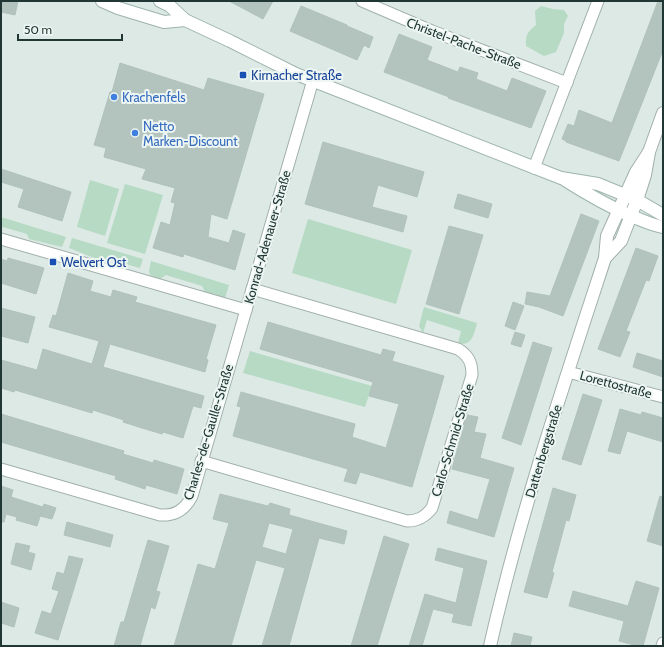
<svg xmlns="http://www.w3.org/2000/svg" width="664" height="647" font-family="Cabin,sans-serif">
  <rect width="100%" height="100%" fill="#dde9e5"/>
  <g fill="#b6dac4">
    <path d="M541,6L553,9L564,10L568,16L564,24V33L556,52L544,56L526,46C525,35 528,31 536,25L535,11Z"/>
    <polygon points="90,180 119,189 105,236 77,227"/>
    <polygon points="125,184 163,195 145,254 107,243"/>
    <polygon points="1,217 66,237 62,247 29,239 27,234 3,227 1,229"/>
    <polygon points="308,219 412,250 396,304 292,273"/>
    <polygon points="72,238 143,259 140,268 107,259 102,261 69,248"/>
    <polygon points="151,261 229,285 225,298 205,292 202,286 166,275 160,279 150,275 149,271"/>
    <path d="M424,307L477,323C474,334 472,347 458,343L461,331L427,320L423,333L419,326Z"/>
    <polygon points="250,351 372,386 365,407 243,373"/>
  </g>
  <g fill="#b3c3be" stroke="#b0c2bc" fill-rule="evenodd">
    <polygon points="1,1 18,1 15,15 1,12"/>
    <polygon points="229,1 273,1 263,19"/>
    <polygon points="658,1 663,1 663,50 619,161 566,142 566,141 562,139 568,124 574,126 579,110 612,123"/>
    <polygon points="301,6 347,25 347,26 373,37 369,48 364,45 357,60 290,31"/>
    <polygon points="399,34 432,47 427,60 458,72 460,67 478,73 476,79 507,91 512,78 546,91 531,128 448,98 449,97 384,72"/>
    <polygon points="120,63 204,90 208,78 264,94 227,219 211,214 208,237 229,243 233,230 245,234 235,270 184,254 183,257 153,248 161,222 170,225 175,203 171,202 175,188 142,179 146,169 104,157 106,148 94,145 110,92 112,92"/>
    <polygon points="323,142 424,172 417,197 378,185 372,207 407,216 403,232 305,204"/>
    <polygon points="1,169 71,192 62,221 18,207 24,189 1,182"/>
    <polygon points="458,194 492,204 488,218 454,208"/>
    <polygon points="581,214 599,221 563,316 539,307 525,304 527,292 550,296"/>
    <polygon points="449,226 483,235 459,314 426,304"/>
    <polygon points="636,248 658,256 649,281 646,280 626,331 630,332 620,357 598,349"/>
    <polygon points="8,258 44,268 36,294 1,283 1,259 7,261"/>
    <polygon points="68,273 93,281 90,291 111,297 113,290 137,297 135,302 216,325 206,359 208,360 205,372 110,344 103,367 204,396 201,408 193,406 183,438 163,432 162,434 142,428 123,422 124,420 93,410 92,413 15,390 14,392 1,388 1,360 37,370 43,349 92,364 99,341 49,327 53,315 56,316"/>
    <polygon points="513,302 524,306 515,330 505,326"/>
    <polygon points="1,308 35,317 28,343 1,336"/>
    <polygon points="268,322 381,355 383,349 395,352 392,361 444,376 412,487 360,472 356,484 344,481 348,469 233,436 241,407 237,406 241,392 355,424 352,437 386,448 399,404 369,396 373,382 260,349"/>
    <polygon points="515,332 525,335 521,347 511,344"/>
    <polygon points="533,342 552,348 521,445 502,438"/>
    <polygon points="637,353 663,361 663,377 633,367"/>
    <polygon points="583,394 602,400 581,465 562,459"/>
    <polygon points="620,409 641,415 642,412 663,418 663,442 627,431 620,454 608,451"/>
    <polygon points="1,414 124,451 123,454 153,463 154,460 184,469 177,494 146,485 145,489 115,479 116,476 1,442"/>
    <polygon points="467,415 478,417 474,432 486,434 480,458 514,468 494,537 447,523 450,511 478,520 490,479 452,469"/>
    <polygon points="1,486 13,490 11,497 43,507 37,526 16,520 17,517 6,514 4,522 1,522"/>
    <polygon points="553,488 576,495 569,521 566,520 552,572 554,573 547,598 524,592"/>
    <path d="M220,494L268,506L270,503L290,509L289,515L347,531L344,544L319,538L289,646H262L285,568L256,560L231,646H174L198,564L215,569L229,523L213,519ZM269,523L293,529L286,554L262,547Z"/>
    <polygon points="660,496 663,497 663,546 647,541"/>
    <polygon points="44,504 56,508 52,519 40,516"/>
    <polygon points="67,522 113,535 110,547 64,535"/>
    <polygon points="384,536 409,544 403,562 377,646 351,646"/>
    <polygon points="148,540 169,546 156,591 160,592 155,609 151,607 140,646 114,646 121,622 124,622"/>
    <polygon points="16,543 30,546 28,552 35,554 31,570 11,564"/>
    <polygon points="438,548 487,561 471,626 452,622 454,614 433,609 422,646 409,646 425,594 456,603 464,568 435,560"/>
    <polygon points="69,556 83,559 58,640 35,633 42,611 51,614 59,591 52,589 57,572 64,574"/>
    <polygon points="636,581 659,588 643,646 638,646 619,641 624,621 569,606 573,591 628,606"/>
    <polygon points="1,602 19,608 14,627 1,623"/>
    <polygon points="514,633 532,637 530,646 511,646"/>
  </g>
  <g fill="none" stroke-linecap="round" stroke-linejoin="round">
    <g stroke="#a1b0ac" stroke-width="13">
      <g id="minor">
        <polyline points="362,1 432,31 567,83"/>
        <polyline points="534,168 598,1"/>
        <polyline points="1,239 246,310 313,80"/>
        <polyline points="568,372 663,397"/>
        <path d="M201,461L407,521C418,521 425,517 432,508L472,375C472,363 469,356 458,349L252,289"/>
        <path d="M1,469L160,515C175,516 185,510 192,496L246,310"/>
        <polyline points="662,646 663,643"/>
      </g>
    </g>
    <g stroke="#a1b0ac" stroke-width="14">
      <g id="tertiary">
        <polyline points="605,258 621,241 637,200 645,175 649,152 663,113"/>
        <path d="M490,646C520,514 563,386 605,258L607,236L636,172L649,152"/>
      </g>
    </g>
    <g stroke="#9db4ae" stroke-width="14">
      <g id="secondary">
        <polyline points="102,1 118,8 164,22 185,20"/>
        <polyline points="160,1 170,6 185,20 230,41 296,74 561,178 598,184 637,200 663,215"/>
        <path d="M565,180C587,194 608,206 631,216C642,220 651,225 663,227"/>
      </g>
    </g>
    <use href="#minor" stroke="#fff" stroke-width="11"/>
    <use href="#tertiary" stroke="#fff" stroke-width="12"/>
    <use href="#secondary" stroke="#fff" stroke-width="12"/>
  </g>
  <g fill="#1a4fb4" stroke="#edf6f2" stroke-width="1.5">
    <rect x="239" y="71" width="8" height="8" rx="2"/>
    <rect x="49" y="258" width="8" height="8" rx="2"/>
  </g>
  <g fill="#3f7fe0" stroke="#edf6f2" stroke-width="1.5">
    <circle cx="114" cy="97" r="4"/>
    <circle cx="135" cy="133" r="4"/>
  </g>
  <g text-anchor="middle" stroke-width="4" stroke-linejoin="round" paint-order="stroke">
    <g font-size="13" fill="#203734" stroke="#edf6f2">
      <text transform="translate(464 43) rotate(21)" y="5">Christel-Pache-Straße</text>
      <text transform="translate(267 237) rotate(-74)" y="5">Konrad-Adenauer-Straße</text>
      <text transform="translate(616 384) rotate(15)" y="5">Lorettostraße</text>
      <text transform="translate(208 432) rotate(-73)" y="5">Charles-de-Gaulle-Straße</text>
      <text transform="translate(452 440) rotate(-73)" y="5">Carlo-Schmid-Straße</text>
      <text transform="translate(543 451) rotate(-73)" y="5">Dattenbergstraße</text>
    </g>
    <g font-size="13" fill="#164399" stroke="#edf6f2" text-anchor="start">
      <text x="251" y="80">Kirnacher Straße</text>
      <text x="61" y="267">Welvert Ost</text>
    </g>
    <g font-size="13" fill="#366cbe" stroke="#edf6f2" text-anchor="start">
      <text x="122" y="102">Krachenfels</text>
      <text x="143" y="131">Netto<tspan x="143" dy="15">Marken-Discount</tspan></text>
    </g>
  </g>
  <rect width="664" height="647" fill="none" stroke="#203734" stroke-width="4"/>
  <path d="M18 34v6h104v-6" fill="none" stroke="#203734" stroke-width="2"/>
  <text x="24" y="34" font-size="12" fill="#203734" stroke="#edf6f2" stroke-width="3" paint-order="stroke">50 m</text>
</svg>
